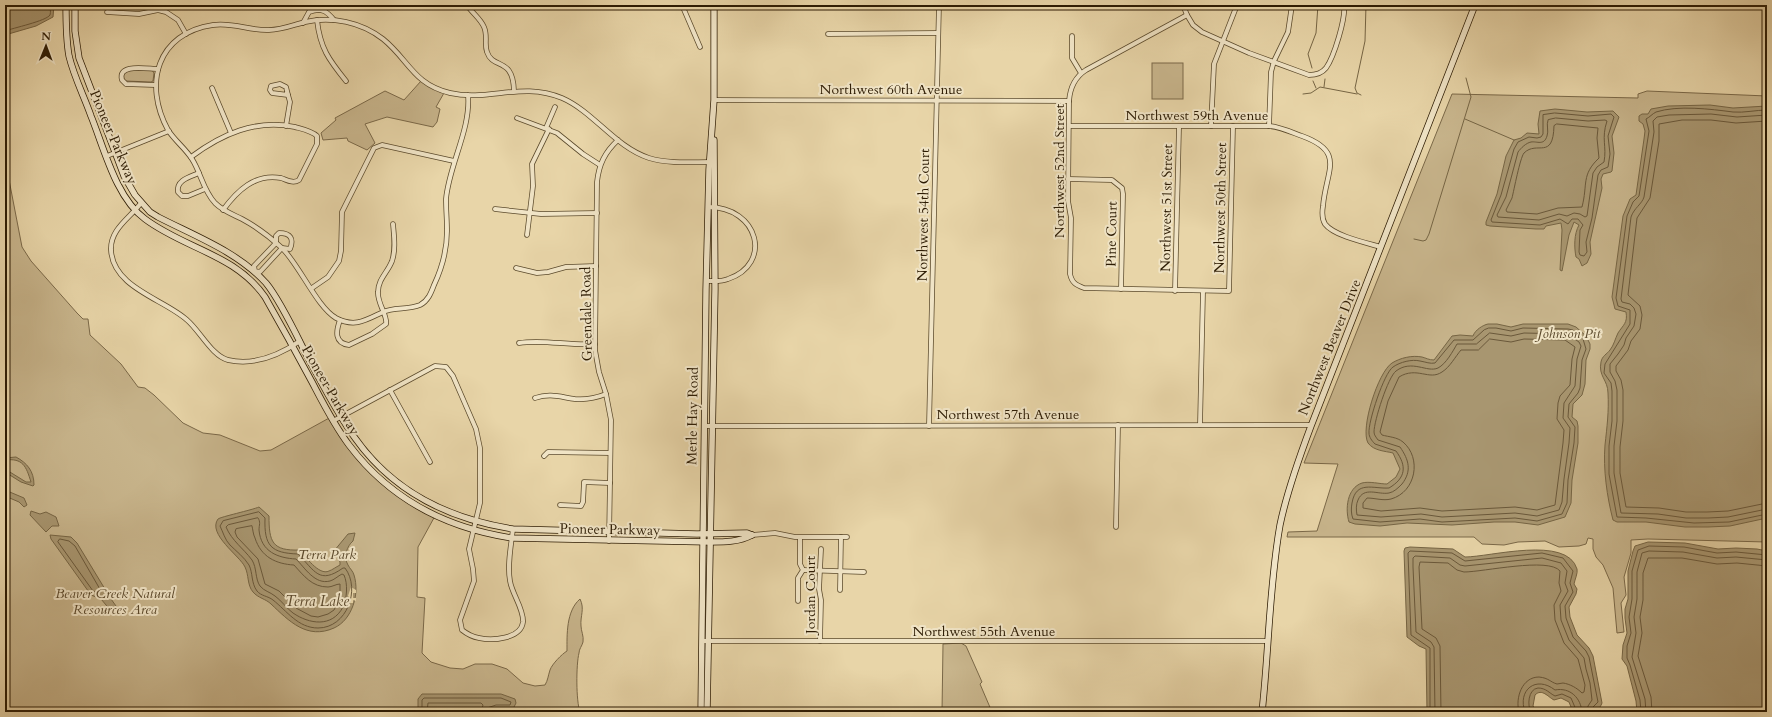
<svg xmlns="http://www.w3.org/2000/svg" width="1772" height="717" font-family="Cardo,serif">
  <rect width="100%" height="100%" fill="#e8d5a8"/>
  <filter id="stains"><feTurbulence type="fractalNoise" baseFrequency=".005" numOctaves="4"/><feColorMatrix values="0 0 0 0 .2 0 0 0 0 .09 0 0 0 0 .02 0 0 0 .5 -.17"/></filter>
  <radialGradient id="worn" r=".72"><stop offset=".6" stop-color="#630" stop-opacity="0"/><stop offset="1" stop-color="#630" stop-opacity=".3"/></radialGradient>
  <g fill="#c8b58c" stroke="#7a6848">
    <rect x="1152" y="63" width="31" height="36"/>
    <polygon points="129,70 152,70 154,73 153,81 151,82 125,81 122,75"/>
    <polygon points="421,81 444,93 436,107 440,109 437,122 433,127 387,117 365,124 375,143 367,150 348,141 347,138 323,140 321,133 336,120 335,118 385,91 404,100"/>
    <polygon points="1647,91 1767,96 1767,542 1648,539 1631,540 1631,553 1624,577 1626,595 1621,603 1624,632 1617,633 1613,588 1603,565 1596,557 1593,549 1593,539 1588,538 1586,544 1579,546 1559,547 1545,541 1518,542 1504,545 1482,544 1474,537 1287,537 1288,532 1317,531 1338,464 1304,463 1452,94 1638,98 1638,94"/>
    <path d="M5,159L22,247L31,261L77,313L83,319H88L90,335L121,364L138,387L145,388L154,395L183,423L203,433L220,435L260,451L271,450L331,417L338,430L381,480L435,516L418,547L417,597L425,598L422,653L431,662L450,668L463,669L475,664H492L507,669L523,683L535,686L545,685C548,680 548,676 550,670C552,664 562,654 567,651C567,635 566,611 580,599C585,609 580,616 581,626C581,631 584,636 583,642C582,646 579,649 579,653C576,665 576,701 580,712H5Z"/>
    <polygon points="943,644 961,643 966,646 982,682 980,684 992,712 942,712"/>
  </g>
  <g fill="#a89670" stroke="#766544">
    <polygon points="30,5 54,5 53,17 36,26 5,35 5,10"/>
    <path d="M1710,105L1733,108L1767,106V518L1730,526L1708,527H1685L1646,522H1617L1613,520C1607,497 1603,469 1605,445C1607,427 1609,411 1608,393C1608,380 1598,376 1601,362C1602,356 1607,354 1610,350C1614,345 1615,339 1618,333C1623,325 1628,323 1626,312L1615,309L1612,297L1623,216L1630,199L1636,195L1644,139L1645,131L1643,124L1639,121V116L1642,114H1648L1651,109L1668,106Z"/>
    <path d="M1555,109L1587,112L1613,111L1619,117L1612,136L1614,153L1612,171L1611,172L1603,174L1601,179L1602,188L1590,242L1591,254L1587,263L1582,266L1579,259L1576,257C1574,247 1574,234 1579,225L1574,222L1569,235L1562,271L1560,270L1562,230L1561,223L1546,226L1544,229H1536L1490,226L1486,225V222L1497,194L1506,156L1514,140L1521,138L1527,133L1539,134L1538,124L1540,111Z"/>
    <path d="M1488,324H1497L1511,327L1523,324H1568L1576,327L1586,336L1590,344V349L1586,360L1585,384L1582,395L1573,404L1572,417L1577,421L1578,426V443L1572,480L1571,503L1565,517L1538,525L1515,522H1494L1452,525L1407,523L1380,526L1355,524L1349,522C1345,509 1347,488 1362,483C1369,481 1380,484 1387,484L1396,477L1400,469L1393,453C1385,451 1374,451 1368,443C1360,429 1378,372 1392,363C1400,358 1412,355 1422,357C1426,358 1429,360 1434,360L1452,336L1460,335L1473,336C1475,330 1483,325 1488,324Z"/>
    <path d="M16,457C27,463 34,471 34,485L33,486L21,482L5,472V469L26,482H31C26,466 23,458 5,460V458Z"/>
    <polygon points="5,490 24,498 27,505 24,507 19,502 5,496"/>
    <path d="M259,507L269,516C269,542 272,551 300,550C305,556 319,576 329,571C332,570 336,567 340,565V562L334,551L348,534L355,533L353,541C347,546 343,557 348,565C350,569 353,571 354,575C360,594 352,620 334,628C307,640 289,621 271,604C266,599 258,598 253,592C247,585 249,575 245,567C240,556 207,534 218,519C220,517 252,510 259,507Z"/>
    <polygon points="31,511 40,514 46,512 56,517 59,526 52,526 46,532 30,515"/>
    <polygon points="50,535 71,537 77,543 111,599 121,613 111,611 101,599 91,595 51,539"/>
    <polygon points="1648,542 1685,543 1718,549 1736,548 1757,549 1767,551 1767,712 1637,712 1636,701 1627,666 1622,659 1623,645 1627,633 1625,618 1625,609 1628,599 1628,571 1633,551 1635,546"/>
    <path d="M1410,547L1453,549L1465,557C1490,557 1567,535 1577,569C1578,573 1575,579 1574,584L1577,589L1576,594L1569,607L1570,617L1577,635L1589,648L1593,656L1602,703C1598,715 1584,712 1573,712L1569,702L1561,698L1554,700C1548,697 1542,688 1535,695L1533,706L1537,712H1427L1426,649L1419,646L1407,637L1404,551L1405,548Z"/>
    <polygon points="422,694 501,694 515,699 516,703 513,709 496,709 488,712 418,712 418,699"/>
  </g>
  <polygon fill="#e8d5a8" points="351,587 356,590 356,593 353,593 353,598 356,598 356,601 353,600 353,603 350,603 349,597 348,596"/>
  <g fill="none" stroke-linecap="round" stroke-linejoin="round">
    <g stroke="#6a583a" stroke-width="1">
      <path d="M5,31C13,28 46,21 50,15C51,12 50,8 50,5"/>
      <path d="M1767,110C1756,110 1744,113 1733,112C1710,109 1678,105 1656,112C1652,114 1650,117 1646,119L1649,131L1639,196L1633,202L1627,216L1616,298L1618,306L1630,310V324L1605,364L1604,373L1611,383L1612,391V421L1609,446V474L1617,517L1646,518L1694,523L1729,522L1767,514"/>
      <polygon points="1555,113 1588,116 1611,114 1614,117 1608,136 1610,154 1608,167 1601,170 1598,175 1592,218 1586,242 1587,252 1584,256 1580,255 1579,252 1580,230 1583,225 1578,219 1572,219 1568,224 1560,219 1540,225 1492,222 1491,220 1501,195 1514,149 1518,142 1529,137 1537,138 1541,137 1543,134 1543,115"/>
      <path d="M1767,115L1737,117L1711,114L1669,115L1657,117L1653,121L1654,132L1644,197C1642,204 1634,208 1631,217L1621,299L1622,302L1630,304L1634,308L1636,314L1634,326L1626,338L1624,345L1618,354L1610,364V372L1615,381L1617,390V421L1614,446V473L1621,513L1658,514L1686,518H1708L1728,517L1767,509"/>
      <path d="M1556,118L1588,121L1605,120L1607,121C1601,139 1607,146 1604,162L1597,167L1593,173L1587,216L1585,217L1580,214L1574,213L1567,216L1559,214L1539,220L1498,217L1497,215L1506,197L1518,152C1521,148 1526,143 1531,142C1537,141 1544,146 1547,136C1549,131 1546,125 1548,120Z"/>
      <polyline points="1767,121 1736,123 1711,120 1682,120 1659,124 1659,141 1650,198 1637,218 1628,295 1640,306 1642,315 1640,329 1631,341 1628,350 1616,366 1616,371 1621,380 1623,390 1623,421 1620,447 1620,473 1626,507 1659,508 1686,512 1707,512 1728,511 1767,503"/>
      <path d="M1557,124L1598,128L1597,138L1599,158C1581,175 1588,184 1582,207L1558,208L1537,214L1507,212L1506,210C1508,206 1510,202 1512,198C1514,190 1520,158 1524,153C1537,140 1553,161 1554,126Z"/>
      <path d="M1489,328H1496L1511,331L1523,328L1568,329L1573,330L1583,339L1586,349L1582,360L1580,388L1578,393L1569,404L1568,417L1575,427L1574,443L1568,480L1567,503L1562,514L1537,521L1515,518L1442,522L1420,519L1380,522L1353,519C1351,514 1351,508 1352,503C1356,480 1373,489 1389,488C1406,478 1407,466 1396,451L1375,444C1372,441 1369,437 1369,433C1368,422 1384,373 1393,367C1400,362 1412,359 1420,361C1426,362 1430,364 1435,363L1454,340H1473L1484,330Z"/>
      <path d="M1490,333L1511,336L1524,333L1567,334L1579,342L1581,346L1577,359L1575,386L1564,403L1563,418L1570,428L1569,443L1564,479L1562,502L1559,510L1537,516L1515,513L1442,517L1421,514L1381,517L1357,515C1356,510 1356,504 1358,500C1364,486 1378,495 1389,493C1394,492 1398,488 1402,484C1412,471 1409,460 1400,447L1378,440C1376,437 1374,435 1374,432C1374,421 1388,377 1396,371C1412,359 1427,373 1438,368C1446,364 1453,351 1457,344H1476Z"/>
      <path d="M1490,339L1511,342L1524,339L1565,340L1575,347L1572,359L1570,385L1560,396L1558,403L1557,419L1564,430L1563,443L1555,505L1537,510L1515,507L1442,511L1420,508L1381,511L1363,508V503L1367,498C1375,498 1383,501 1391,499C1416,492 1422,458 1403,442C1397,437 1389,437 1382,435L1380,432L1388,401L1399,377C1417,366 1429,381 1442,372C1450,367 1455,357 1461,350H1478Z"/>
      <path d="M259,512L265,518C264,546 271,553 298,554C315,571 319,585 343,568H345C361,589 347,628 318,628C298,628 287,611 273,600C268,596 261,596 257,591C251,583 253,573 249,565C244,557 236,551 230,545C225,540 223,532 220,526L223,521Z"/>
      <path d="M258,518C261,522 259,525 259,530C261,552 278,558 296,559C305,568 315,585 330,581C334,580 338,576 342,574L344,575C348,584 347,598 343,607C332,628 309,624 293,613C286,608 282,601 275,596C270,592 264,591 260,586C255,579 257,568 252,560C243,548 232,541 226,527L228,525Z"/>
      <path d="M252,526C253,530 253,534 255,538C261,557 276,564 294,565C304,576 312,587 328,587C332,587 336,584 340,584V598L334,610L328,614L318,617L311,616L296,608L279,591L265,584L258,559L237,537L235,532L236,529Z"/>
      <polygon points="60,539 69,541 75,546 101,591 100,593 93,591 58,542"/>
      <polyline points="422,712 422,700 424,698 501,698 511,702 510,705 496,705 487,708 486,712"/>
      <polyline points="427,712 428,703 481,703 483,705 481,712"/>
      <polyline points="433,712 434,709 473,709 475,712"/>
      <polyline points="1430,712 1430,648 1411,635 1408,553 1410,551 1452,553 1465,561 1542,553 1563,558 1573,571 1570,583 1573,592 1565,606 1566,618 1573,637 1586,651 1589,657 1598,702 1592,708 1592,712"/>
      <polyline points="1435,712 1434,647 1431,642 1416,632 1413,567 1413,558 1415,556 1450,558 1460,565 1465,566 1542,558 1561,563 1567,571 1565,583 1568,591 1560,605 1561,620 1569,640 1584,658 1586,669 1590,683 1592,700 1588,706 1587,712"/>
      <path d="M1441,712L1440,646L1436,638L1422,629L1419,567L1420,562L1448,563L1457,570L1464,572C1483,572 1549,557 1560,571L1559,583L1561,591L1554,605L1555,620L1564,643L1578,659L1585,685L1584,692L1582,693C1577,688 1570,684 1563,683C1561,683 1559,684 1557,684C1550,682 1549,678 1539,677C1522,677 1515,698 1519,712"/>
      <path d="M1525,712C1517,690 1536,675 1555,690C1570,687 1581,698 1582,712"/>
      <path d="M1531,712C1527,706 1528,689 1538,688C1546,688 1549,693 1555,696L1562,694L1571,698L1577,712"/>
      <polyline points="1641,712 1640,700 1630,665 1627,658 1627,646 1631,633 1629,617 1632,599 1632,571 1638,550 1649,546 1684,547 1717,553 1736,552 1767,555"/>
      <polyline points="1646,712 1645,699 1632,657 1636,633 1634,617 1637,599 1637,572 1642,553 1649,551 1683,552 1717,558 1736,557 1767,560"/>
      <polyline points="1652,712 1651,697 1638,656 1642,633 1640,617 1643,600 1643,573 1648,558 1682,558 1717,564 1737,563 1767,566"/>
    </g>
    <g stroke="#766544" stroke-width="1">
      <polyline points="1312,68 1308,54 1316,33 1318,5"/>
      <polyline points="1313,81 1316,88"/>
      <polyline points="1324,87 1325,79"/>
      <polyline points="1303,94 1311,93 1320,87 1357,94"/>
      <polyline points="1361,95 1357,93 1355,88 1365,41 1366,5"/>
      <polyline points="1465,119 1514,140"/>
      <polyline points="1414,239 1423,241 1426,240 1429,234 1471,97 1466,78"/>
    </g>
    <g stroke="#5b4a2c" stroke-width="5.5">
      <g id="street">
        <path d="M467,5C472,13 480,18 484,27C488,36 484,44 487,52C493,70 513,56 514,91"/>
        <polyline points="682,5 700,47"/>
        <path d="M1183,5L1187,15L1193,25L1202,32L1249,53L1309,75C1315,75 1322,73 1326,68C1334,57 1346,18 1344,5"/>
        <polyline points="107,12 139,14 158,10 166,12 178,20 186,34"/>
        <path d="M1187,15L1086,70C1075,77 1070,88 1069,101L1068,201L1071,218L1070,274C1072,283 1076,285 1084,288L1229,291L1233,126"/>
        <path d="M317,20C320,48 329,60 346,81"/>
        <path d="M303,23L309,12C321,8 326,10 334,20"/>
        <polyline points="828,34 938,33"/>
        <polyline points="1072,36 1072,58 1081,73"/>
        <polygon points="280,84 286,87 288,95 272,93 270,90 271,86"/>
        <path d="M155,85L126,84L122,80C117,63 147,69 158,69"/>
        <polyline points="212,88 231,133"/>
        <path d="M468,95C471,129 449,165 446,199C446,210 447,220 447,231C447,250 442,268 434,285C431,293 428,301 420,305C408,310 394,307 383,312C366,320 355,328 336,318C317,307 300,266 282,248C270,237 257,227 242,219C232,214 223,211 215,203C203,190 201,173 192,159C185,148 175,141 168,130C143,84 157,33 213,25C233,22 250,31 269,30C282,30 293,25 305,22C332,16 361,22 383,39C409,60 413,84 450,93C489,102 522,81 562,98C594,112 615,147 649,158C669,164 691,162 711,162"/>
        <polyline points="714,100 1069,101"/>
        <polyline points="517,118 557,133 583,154 600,165"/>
        <polyline points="286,126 290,102 288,95"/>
        <path d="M1070,126H1269C1280,127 1291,132 1302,136C1346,152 1326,170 1323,206C1322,212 1322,219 1325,224C1334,236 1367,243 1381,247"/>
        <polyline points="1211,126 1214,64 1237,5"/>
        <polyline points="1269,126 1271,72 1274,61 1288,32 1292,5"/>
        <polyline points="546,128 555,107"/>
        <polyline points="107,156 169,131"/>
        <path d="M191,157C222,134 255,119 295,127C302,129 312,131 317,136V144L299,180C293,184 287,180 281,178C255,173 237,191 223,210"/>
        <path d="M199,173C190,177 176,180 178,192L182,196H188L205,189"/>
        <polyline points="1068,179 1112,180 1122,188 1123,194 1121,289"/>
        <path d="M141,203C130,218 110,229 111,250C113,288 164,299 187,320C200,331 212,356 228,360C254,366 278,356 300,341"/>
        <polyline points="495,209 541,214 597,213"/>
        <path d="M279,233C291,233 294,239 290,249L282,248L260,272L255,271L254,266L276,243V236Z"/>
        <polyline points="527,235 533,186 532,164 549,129"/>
        <polyline points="516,268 537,273 548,272 566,267 596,266"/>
        <path d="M707,281C714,281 721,282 728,279C773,264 759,207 708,207"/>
        <polyline points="312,288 328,277 339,261 341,251 342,212 374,148 382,145 454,161"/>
        <polyline points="1175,291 1179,127"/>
        <path d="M340,320C336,331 334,343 349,345L372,334L386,324C388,316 377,303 378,292C378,279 388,272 392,261C396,249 394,236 393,224"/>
        <path d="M519,343C544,339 569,346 595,344"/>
        <polyline points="390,390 430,462"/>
        <path d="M535,398C550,393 560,397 575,399C586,400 596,398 606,394"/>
        <path d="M333,421L435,366L446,367L453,376L476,429L480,448V503L469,549L473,569L474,581L460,620L462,630C467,634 473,637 479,638C492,641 521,639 523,622C524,609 512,594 510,581C507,565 511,546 513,529"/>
        <polyline points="1200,425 1203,291"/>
        <polyline points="704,426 1311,425"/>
        <polyline points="929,426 939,5"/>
        <polyline points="544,456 548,452 610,453"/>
        <polyline points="560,505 581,506 583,502 584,482 610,483"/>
        <polyline points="1116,527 1118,425"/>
        <polyline points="752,535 775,533 795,537 847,537"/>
        <path d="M609,541L611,420L606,394L599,372L595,350L597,182C599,164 605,152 618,140"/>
        <polyline points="803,570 864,572"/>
        <polyline points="840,590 841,537"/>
        <polyline points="798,601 798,578 803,570 800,564 800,538"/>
        <polyline points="702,641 1267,641"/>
        <polyline points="820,641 821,600 819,589 821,549"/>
      </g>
    </g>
    <g stroke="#2c1b03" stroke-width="7">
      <g id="secondary">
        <path d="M66,5C66,22 66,39 69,56C74,77 84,96 91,116C104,148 116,198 145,219C185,249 235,254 265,297C281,325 297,354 312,382C323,403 334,425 349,445C389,498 446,528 512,538L710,542C725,542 739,542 752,535"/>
        <path d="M75,5V31L79,58L115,152L124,176L135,195L150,212L158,217C195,236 238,252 266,283C280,300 296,334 306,354C322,383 336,412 355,438C394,493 449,519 513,529L697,534L747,533L752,535"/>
        <polyline points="701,712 706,290 709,170 714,100 714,5"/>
        <polyline points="707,712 715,289 714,140"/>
        <path d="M1262,712C1269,650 1269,587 1280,525C1287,491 1299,458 1311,426L1475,5"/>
      </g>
    </g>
    <use href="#street" stroke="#f0e4c6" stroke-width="4"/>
    <use href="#secondary" stroke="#f0e4c6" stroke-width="5.5"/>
  </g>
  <g text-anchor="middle" stroke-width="4" stroke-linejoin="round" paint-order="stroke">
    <g font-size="14" fill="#2c1b03" stroke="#f0e4c6">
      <text x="891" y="94">Northwest 60th Avenue</text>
      <text x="1197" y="120">Northwest 59th Avenue</text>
      <text transform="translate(114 137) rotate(67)" y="5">Pioneer Parkway</text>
      <text transform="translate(1059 171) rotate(-90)" y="5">Northwest 52nd Street</text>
      <text transform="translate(1166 208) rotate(-89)" y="5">Northwest 51st Street</text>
      <text transform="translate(1220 208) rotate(-89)" y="5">Northwest 50th Street</text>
      <text transform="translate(923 215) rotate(-89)" y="5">Northwest 54th Court</text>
      <text transform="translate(1111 234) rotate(-89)" y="5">Pine Court</text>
      <text transform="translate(586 314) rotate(-91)" y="5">Greendale Road</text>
      <text transform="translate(1329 347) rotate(-68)" y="5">Northwest Beaver Drive</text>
      <text transform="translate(331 390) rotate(60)" y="5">Pioneer Parkway</text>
      <text x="1008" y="419">Northwest 57th Avenue</text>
      <text transform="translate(692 416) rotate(-89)" y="5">Merle Hay Road</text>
      <text transform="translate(610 529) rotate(1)" y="5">Pioneer Parkway</text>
      <text transform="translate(810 595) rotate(-90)" y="5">Jordan Court</text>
      <text x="984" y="636">Northwest 55th Avenue</text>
    </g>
    <g font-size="14" font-style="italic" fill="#5b492c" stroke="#f0e4c6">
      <text x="1569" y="338">Johnson Pit</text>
      <text x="327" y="559">Terra Park</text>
      <text x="115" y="598">Beaver Creek Natural<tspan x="115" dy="16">Resources Area</tspan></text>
    </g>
    <g font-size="15" font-style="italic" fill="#5e4c2f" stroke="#f0e4c6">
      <text x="317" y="606">Terra Lake</text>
    </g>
  </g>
  <rect width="1772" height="717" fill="none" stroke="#e8d5a8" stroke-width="20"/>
  <rect x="6" y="6" width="1760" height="705" fill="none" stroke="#2c1b03" stroke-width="2"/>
  <rect x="10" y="10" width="1752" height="697" fill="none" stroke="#2c1b03"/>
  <g transform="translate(46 46) rotate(1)" stroke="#f0e4c6" stroke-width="3" paint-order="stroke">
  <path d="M0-3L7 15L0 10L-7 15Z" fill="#2c1b03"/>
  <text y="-6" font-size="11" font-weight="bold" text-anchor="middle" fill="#2c1b03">N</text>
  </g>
  <rect width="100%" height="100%" filter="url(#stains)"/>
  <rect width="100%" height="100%" fill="url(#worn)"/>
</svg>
